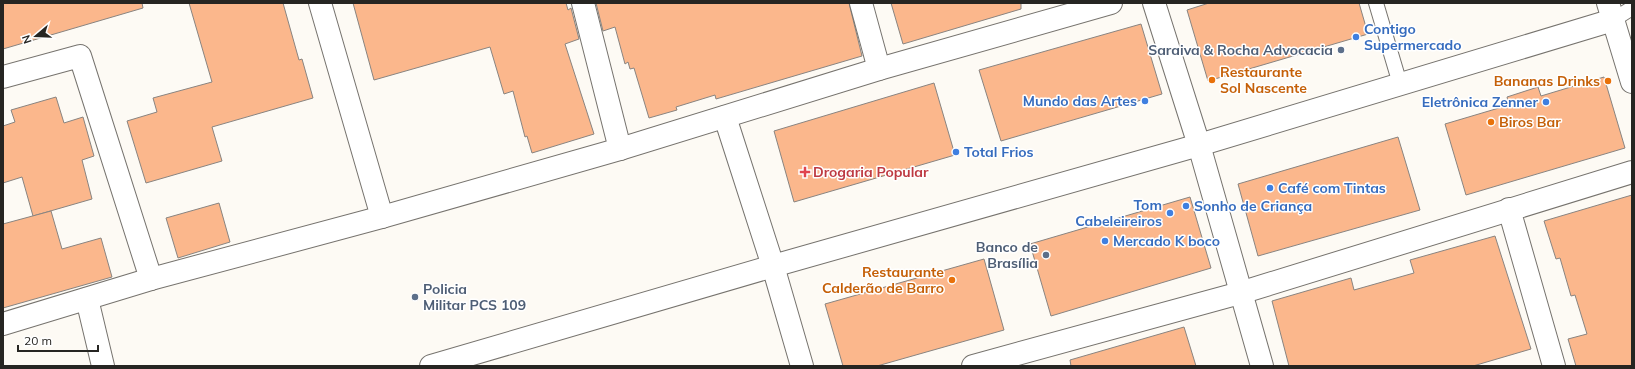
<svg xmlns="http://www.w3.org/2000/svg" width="1635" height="369" font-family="Mulish,sans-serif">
  <rect width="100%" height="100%" fill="#fdfaf4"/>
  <g fill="#fbb78c" stroke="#898480">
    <polygon points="3,3 142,3 143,8 3,49"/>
    <polygon points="189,3 283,3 299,60 302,59 313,98 212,127 222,161 146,183 127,121 157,112 153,98 212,82"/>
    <polygon points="353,3 566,3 568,10 571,8 579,39 565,44 594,134 532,153 527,136 525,137 513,91 504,94 490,47 374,80"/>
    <polygon points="596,3 849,3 862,56 716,99 715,95 676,107 677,110 649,118 634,68 630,69 628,62 625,64 615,27 603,31"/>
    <polygon points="891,3 1021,3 1021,9 903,44"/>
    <polygon points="1209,3 1359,3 1368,34 1208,81 1187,10"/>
    <polygon points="1141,24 1162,94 1001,141 979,70"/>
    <polygon points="1604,77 1625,148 1466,195 1445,124 1509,105 1507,97 1538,87 1541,96"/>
    <polygon points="934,83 955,155 794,202 774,131"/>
    <polygon points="56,97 64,123 83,117 94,156 82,160 92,199 33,216 22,177 3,183 3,126 15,122 11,110"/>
    <polygon points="1398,137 1420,210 1258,256 1238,184"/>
    <polygon points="1632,195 1632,366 1576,366 1568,339 1587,334 1575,295 1571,296 1560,258 1556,259 1544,221"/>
    <polygon points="1190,197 1211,268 1051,316 1030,244"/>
    <polygon points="219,203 230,242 178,258 166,218"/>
    <polygon points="51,211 62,249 101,238 112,277 3,308 3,224"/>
    <polygon points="1495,236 1531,349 1473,366 1289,366 1272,301 1351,278 1354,290 1414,273 1410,260"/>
    <polygon points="984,259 1004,330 877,366 843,366 825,304"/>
    <polygon points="1184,327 1196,366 1071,366 1070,360"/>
  </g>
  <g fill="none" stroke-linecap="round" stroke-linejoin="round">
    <g stroke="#76736e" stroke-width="16">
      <g id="lane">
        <polyline points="1376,3 1400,84"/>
        <polyline points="1613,20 1632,8"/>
      </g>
    </g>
    <g stroke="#76736e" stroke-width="24">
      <g id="street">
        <polyline points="320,3 382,217"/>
        <polyline points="583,3 620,149"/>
        <polyline points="861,3 879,69"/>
        <polyline points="1154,3 1199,145 1262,366"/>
        <polyline points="3,77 80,56 151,279"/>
        <polyline points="725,117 773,266 802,366"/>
        <polyline points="1509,209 1554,366"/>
        <polyline points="87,299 103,366"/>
        <polyline points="3,324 151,279 382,217 620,149 879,69 1111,3"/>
        <polyline points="973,366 1240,293 1632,172"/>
      </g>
    </g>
    <g stroke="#76736e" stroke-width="24">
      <g id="secondary">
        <polyline points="1608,3 1632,82"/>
        <polyline points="431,366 773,266 1199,145 1613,20"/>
      </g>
    </g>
    <use href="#lane" stroke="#fff" stroke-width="14"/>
    <use href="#street" stroke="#fff" stroke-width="22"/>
    <use href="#secondary" stroke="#fff" stroke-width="22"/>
  </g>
  <g fill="#3f7fe0" stroke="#fff" stroke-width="1.5">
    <circle cx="1356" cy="37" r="4"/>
    <circle cx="1145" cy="101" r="4"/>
    <circle cx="1546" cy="102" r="4"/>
    <circle cx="956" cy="152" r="4"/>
    <circle cx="1270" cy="188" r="4"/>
    <circle cx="1186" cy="206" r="4"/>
    <circle cx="1170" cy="213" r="4"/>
    <circle cx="1105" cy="241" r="4"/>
  </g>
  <g fill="#5c6f8a" stroke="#fff" stroke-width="1.5">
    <circle cx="1341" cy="50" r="4"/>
    <circle cx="1046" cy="255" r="4"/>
    <circle cx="415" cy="297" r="4"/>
  </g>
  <g fill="#e8710a" stroke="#fff" stroke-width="1.5">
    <circle cx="1212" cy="80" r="4"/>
    <circle cx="1608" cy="81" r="4"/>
    <circle cx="1491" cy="122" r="4"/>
    <circle cx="952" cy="280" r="4"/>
  </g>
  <path fill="#e0444e" stroke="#fff" stroke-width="1.5" d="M803 166h4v4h4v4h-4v4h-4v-4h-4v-4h4z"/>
  <g text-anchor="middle" stroke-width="3" stroke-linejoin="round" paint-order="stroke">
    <g font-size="14" font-weight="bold" fill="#366cbe" stroke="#fff" text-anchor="start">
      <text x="1364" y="34">Contigo<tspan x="1364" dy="16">Supermercado</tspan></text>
      <text x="1137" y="106" text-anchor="end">Mundo das Artes</text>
      <text x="1538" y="107" text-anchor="end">Eletrônica Zenner</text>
      <text x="964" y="157">Total Frios</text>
      <text x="1278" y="193">Café com Tintas</text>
      <text x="1162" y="210" text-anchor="end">Tom<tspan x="1162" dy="16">Cabeleireiros</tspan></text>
      <text x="1194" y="211">Sonho de Criança</text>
      <text x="1113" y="246">Mercado K boco</text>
    </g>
    <g font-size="14" font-weight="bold" fill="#4e5e75" stroke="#fff" text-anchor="end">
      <text x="1333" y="55">Saraiva &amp; Rocha Advocacia</text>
      <text x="1038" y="252">Banco de<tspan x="1038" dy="16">Brasília</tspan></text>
      <text x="423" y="294" text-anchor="start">Policia<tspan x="423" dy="16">Militar PCS 109</tspan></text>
    </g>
    <g font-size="14" font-weight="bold" fill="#c56008" stroke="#fff" text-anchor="start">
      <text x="1220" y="77">Restaurante<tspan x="1220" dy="16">Sol Nascente</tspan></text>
      <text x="1600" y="86" text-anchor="end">Bananas Drinks</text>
      <text x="1499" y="127">Biros Bar</text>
      <text x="944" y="277" text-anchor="end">Restaurante<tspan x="944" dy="16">Calderão de Barro</tspan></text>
    </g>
    <g font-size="14" font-weight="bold" fill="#be3a42" stroke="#fff" text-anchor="start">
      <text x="813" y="177">Drogaria Popular</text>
    </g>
  </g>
  <rect width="1635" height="369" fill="none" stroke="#262522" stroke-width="8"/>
  <g transform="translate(36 36) rotate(251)" stroke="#ffffff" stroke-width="3" paint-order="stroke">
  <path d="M0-3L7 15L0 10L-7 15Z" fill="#262522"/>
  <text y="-6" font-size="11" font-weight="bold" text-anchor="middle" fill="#262522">N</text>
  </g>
  <path d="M18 345v6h80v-6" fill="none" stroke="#262522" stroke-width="2"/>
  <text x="24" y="345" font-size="12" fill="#262522" stroke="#ffffff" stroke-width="3" paint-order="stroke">20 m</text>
</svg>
